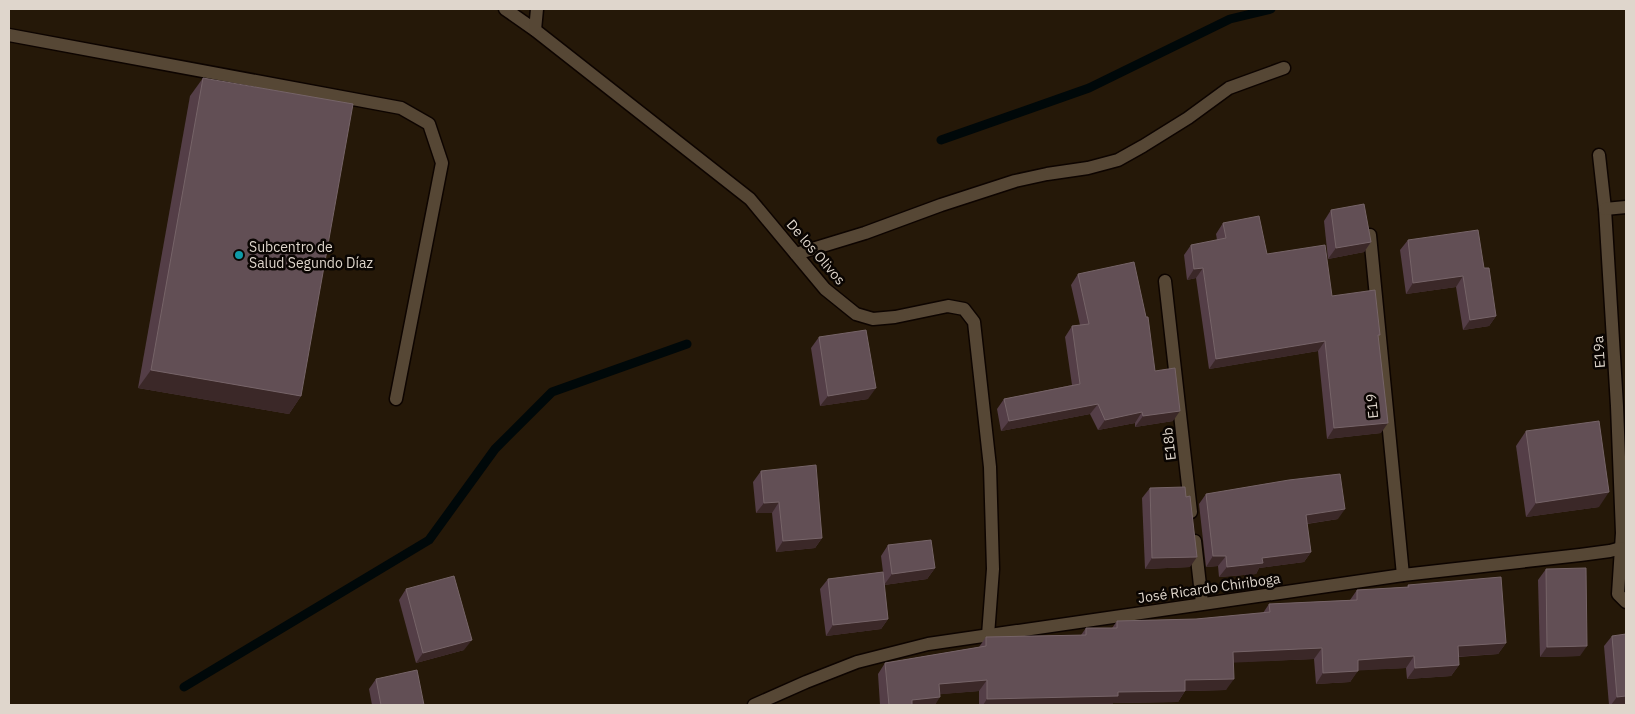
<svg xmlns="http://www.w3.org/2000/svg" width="1635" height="714" font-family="'IBM Plex Sans',sans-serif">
  <rect width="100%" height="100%" fill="#251808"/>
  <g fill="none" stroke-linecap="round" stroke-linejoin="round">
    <g stroke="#000809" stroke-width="9">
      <polyline points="941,140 1089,88 1230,19 1271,9"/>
      <polyline points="184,687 429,540 495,449 552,392 687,344"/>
    </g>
    <g stroke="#0d0400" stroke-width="15">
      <g id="street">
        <polyline points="505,9 535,30 750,199 825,289 856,314 873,319 895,317 948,306 964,309 974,322 990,467 993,569 988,635"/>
        <polyline points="535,30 537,9"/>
        <polyline points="9,35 401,108 429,124 442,163 396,399"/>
        <polyline points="1599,155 1605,209 1617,406 1622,533 1621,548"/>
        <polyline points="1605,209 1626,207"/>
        <polyline points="1370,235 1403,575"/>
        <polyline points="796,254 865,233 941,205 1015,181 1047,174 1088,168 1118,160 1143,146 1188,118 1229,88 1284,68"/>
        <polyline points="1165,281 1191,512"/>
        <polyline points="1195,541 1202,603"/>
        <polyline points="754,705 806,682 857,662 928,644 1403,575 1580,555 1610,551 1621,548 1618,594 1626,602"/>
      </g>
    </g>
    <use href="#street" stroke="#564735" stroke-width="12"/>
  </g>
  <g fill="#543e47">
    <polygon points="203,78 301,396 289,414 138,388 190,96"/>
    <polygon points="1331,210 1371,242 1364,252 1328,259 1324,221"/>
    <polygon points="1223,223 1267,254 1332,296 1378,336 1381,433 1327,439 1318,351 1209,369 1196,278 1187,280 1184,255 1191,245 1217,240 1216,234"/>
    <polygon points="1408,240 1484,268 1496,316 1489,326 1463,330 1456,287 1406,294 1400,250"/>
    <polygon points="1078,274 1155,371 1173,421 1135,427 1135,423 1098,430 1090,414 1001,431 997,409 1004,399 1072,385 1065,337 1072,326 1080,325 1071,285"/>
    <polygon points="819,337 868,399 820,406 811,348"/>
    <polygon points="1526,431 1599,507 1526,517 1516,446"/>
    <polygon points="761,471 822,538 815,548 776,552 772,513 756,513 753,482"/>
    <polygon points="1150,488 1186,497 1190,567 1145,569 1142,498"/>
    <polygon points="1206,494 1338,519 1307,524 1311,552 1304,562 1259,568 1256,574 1219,577 1218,566 1206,567 1199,504"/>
    <polygon points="888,545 935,568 927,579 884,585 888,619 881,629 826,636 820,589 828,579 883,572 881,556"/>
    <polygon points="1546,569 1580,656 1540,657 1538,580"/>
    <polygon points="1408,585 1506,643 1498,654 1458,657 1459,665 1451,676 1407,679 1406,668 1358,670 1350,682 1316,684 1314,659 1233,662 1226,690 1185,691 1178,702 1113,703 1111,705 979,705 979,691 940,694 935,705 880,705 878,674 885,663 979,647 986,637 1081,635 1086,628 1112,628 1117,621 1196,619 1263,613 1269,604 1350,600 1357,590 1407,587"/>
    <polygon points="406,589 464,650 416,663 399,600"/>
    <polygon points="1612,636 1626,705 1609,705 1604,646"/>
    <polygon points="376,679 424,705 372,705 369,689"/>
  </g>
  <g fill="#3b2828">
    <polygon points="1371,242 1364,252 1328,259 1336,248"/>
    <polygon points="1203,268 1196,278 1187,280 1194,269"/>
    <polygon points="1463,276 1456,287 1406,294 1413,283"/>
    <polygon points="1496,316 1489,326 1463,330 1470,320"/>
    <polygon points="1325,341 1318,351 1209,369 1216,359"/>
    <polygon points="151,370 301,396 289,414 138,388"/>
    <polygon points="876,388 868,399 820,406 828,396"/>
    <polygon points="1098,404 1090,414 1001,431 1009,421"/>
    <polygon points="1180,411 1173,421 1135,427 1143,416"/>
    <polygon points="1142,412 1135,423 1098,430 1105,420"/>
    <polygon points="1388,423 1381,433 1327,439 1334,428"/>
    <polygon points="1609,492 1599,507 1526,517 1536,503"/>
    <polygon points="779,502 772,513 756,513 764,503"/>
    <polygon points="1345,509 1338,519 1298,525 1306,515"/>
    <polygon points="822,538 815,548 776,552 783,541"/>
    <polygon points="1311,552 1304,562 1259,568 1256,574 1219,577 1227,567 1262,558"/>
    <polygon points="1213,556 1226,556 1218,566 1206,567"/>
    <polygon points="1197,557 1190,567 1145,569 1152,558"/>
    <polygon points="935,568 927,579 884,585 892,574"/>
    <polygon points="888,619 881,629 826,636 833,625"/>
    <polygon points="472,640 464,650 416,663 423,653"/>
    <polygon points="1506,643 1498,654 1450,657 1458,646"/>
    <polygon points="1587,646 1580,656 1540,657 1547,647"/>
    <polygon points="1322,648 1314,659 1225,663 1233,652"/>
    <polygon points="1414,656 1406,668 1350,671 1358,660"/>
    <polygon points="1459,665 1451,676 1407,679 1415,668"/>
    <polygon points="1358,671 1350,682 1316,684 1323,673"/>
    <polygon points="1234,679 1226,690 1185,691 1178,702 1113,703 1111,705 983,705 987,699 1118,692 1185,680"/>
    <polygon points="987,680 979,691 932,695 939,684"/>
    <polygon points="1626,696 1626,705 1611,705 1617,697"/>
    <polygon points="940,697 935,705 908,705 912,700"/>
  </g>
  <g fill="#624f55" stroke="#766468">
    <polygon points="203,78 353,104 301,396 151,370"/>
    <polygon points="1364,204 1371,242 1336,248 1331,210"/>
    <polygon points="1259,216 1267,254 1325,245 1332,296 1375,290 1380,335 1378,335 1388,423 1334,428 1325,341 1216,359 1203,268 1194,269 1191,245 1226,238 1223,223"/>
    <polygon points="1478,230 1484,268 1489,268 1496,316 1470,320 1463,276 1413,283 1408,240"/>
    <polygon points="1134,262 1146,317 1148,317 1155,371 1175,368 1180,411 1143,416 1142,412 1105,420 1098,404 1009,421 1004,399 1080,384 1072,326 1089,324 1078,274"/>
    <polygon points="866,330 876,388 828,396 819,337"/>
    <polygon points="1599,421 1609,492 1536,503 1526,431"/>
    <polygon points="816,465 822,538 783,541 779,502 764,503 761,471"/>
    <polygon points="1340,474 1345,509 1306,515 1311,552 1262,558 1263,563 1227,567 1226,556 1213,556 1206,494 1289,480"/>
    <polygon points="1185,487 1186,497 1190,496 1197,557 1152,558 1150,488"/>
    <polygon points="931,540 935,568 892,574 888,545"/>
    <polygon points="1586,568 1587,646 1547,647 1546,569"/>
    <polygon points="883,572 888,619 833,625 828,579"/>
    <polygon points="454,576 472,640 423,653 406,589"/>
    <polygon points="1501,577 1506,643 1458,646 1459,665 1415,668 1414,656 1358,660 1358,671 1323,673 1322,648 1233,652 1234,679 1185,680 1185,691 1118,692 1118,696 987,699 987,680 939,684 940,697 912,700 912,705 889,705 885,663 986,646 986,637 1086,635 1086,628 1117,628 1117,621 1196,619 1270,612 1269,604 1357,600 1357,590 1409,587 1408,585"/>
    <polygon points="1626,634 1626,696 1617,697 1612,636"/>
    <polygon points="417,670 424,705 381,705 376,679"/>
  </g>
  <circle fill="#0f9aa8" stroke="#0a0502" stroke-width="2" cx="239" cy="255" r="5"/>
  <g text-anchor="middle" stroke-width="5" stroke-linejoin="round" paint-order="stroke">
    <g font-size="14" fill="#dfd6cc" stroke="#0a0502" text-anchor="start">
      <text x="249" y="252">Subcentro de<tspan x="249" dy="16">Salud Segundo Díaz</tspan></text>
    </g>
    <g font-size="14" fill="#dfd6cc" stroke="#0a0502">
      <text transform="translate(816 252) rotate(49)" y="5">De los Olivos</text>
      <text transform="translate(1599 352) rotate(-94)" y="5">E19a</text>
      <text transform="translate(1372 406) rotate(-96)" y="5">E19</text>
      <text transform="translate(1169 444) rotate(-97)" y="5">E18b</text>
      <text transform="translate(1209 588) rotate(-8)" y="5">José Ricardo Chiriboga</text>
    </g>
  </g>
  <rect width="1635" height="714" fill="none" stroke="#dfd6cc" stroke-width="20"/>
</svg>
